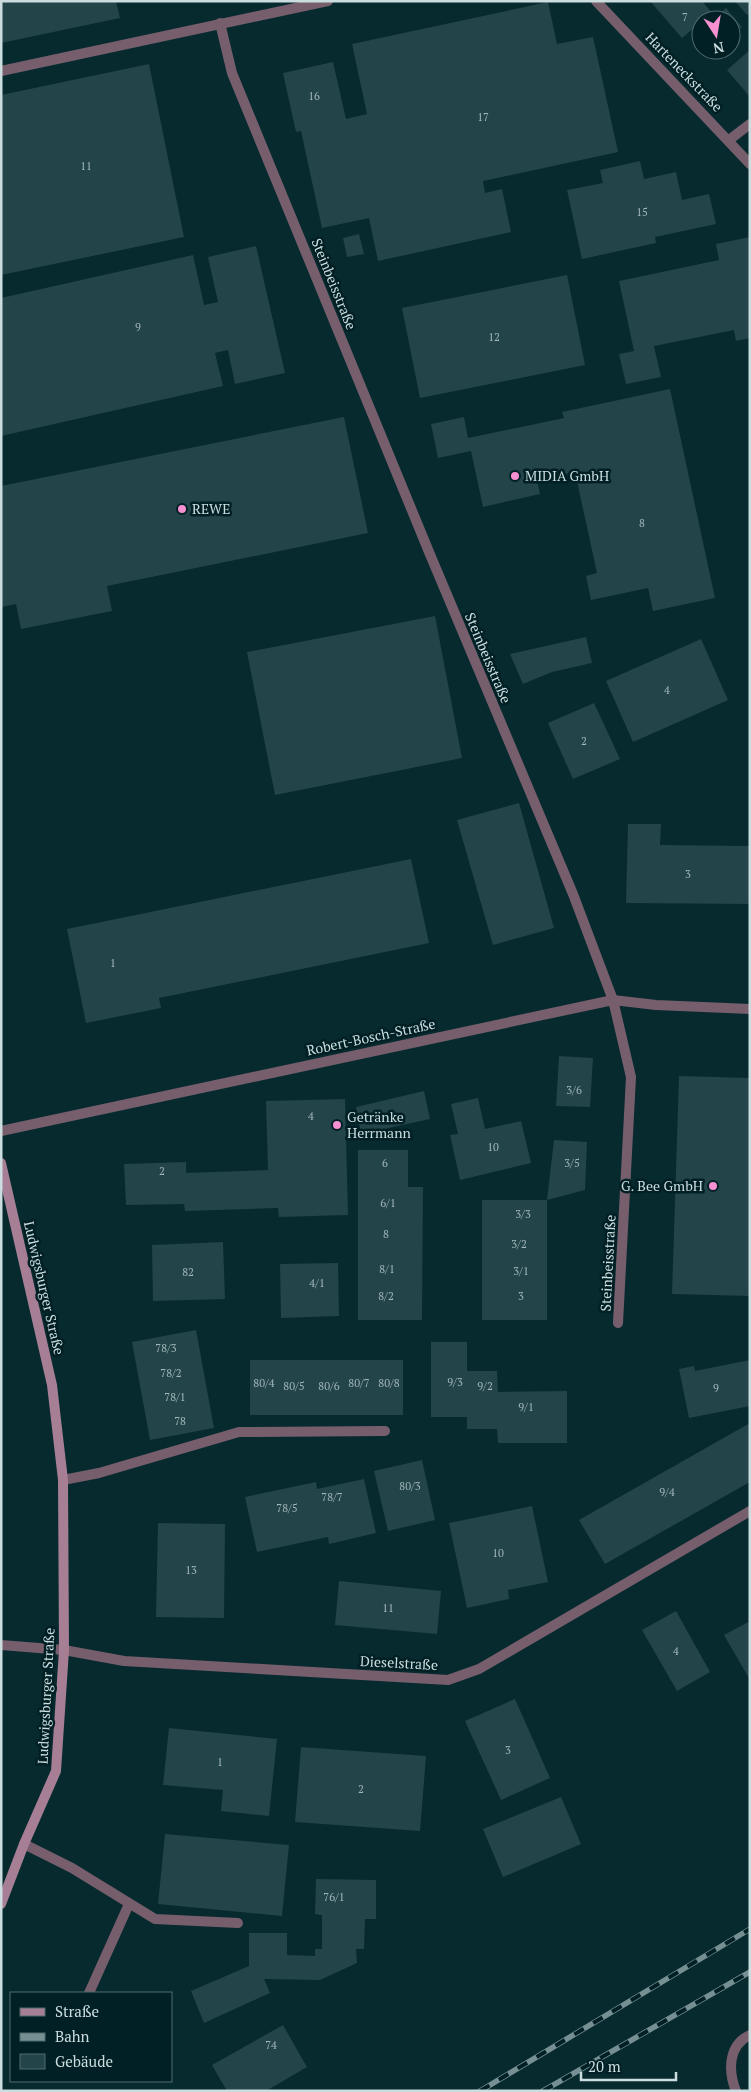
<svg xmlns="http://www.w3.org/2000/svg" width="751" height="2092" font-family="'PT Serif',serif">
  <rect width="100%" height="100%" fill="#072a2f"/>
  <g fill="#234449">
    <polygon points="1,1 116,1 120,18 1,43"/>
    <polygon points="650,1 702,1 712,13 701,20 701,22 682,38"/>
    <polygon points="735,1 750,1 750,13 747,15"/>
    <polygon points="548,2 557,44 593,37 618,152 483,181 485,193 502,189 511,232 378,261 369,218 322,228 301,131 296,132 283,73 333,62 346,119 367,114 352,44"/>
    <polygon points="726,8 742,27 731,37 731,20 718,20 716,17"/>
    <polygon points="750,50 750,97 727,70"/>
    <polygon points="149,64 184,237 1,275 1,95"/>
    <polygon points="640,161 644,179 676,172 682,200 709,194 716,224 655,237 656,243 582,259 567,190 603,183 600,170"/>
    <polygon points="359,234 364,254 347,257 343,238"/>
    <polygon points="750,237 750,338 736,341 734,330 654,346 661,377 626,384 619,354 634,351 619,281 719,260 716,244"/>
    <polygon points="256,246 285,373 235,384 228,350 215,353 223,386 1,436 1,298 193,255 204,305 218,302 208,257"/>
    <polygon points="567,275 585,365 420,398 402,308"/>
    <polygon points="670,389 715,598 653,611 648,588 591,600 586,576 597,573 575,472 537,480 540,494 483,507 471,451 438,458 431,424 464,417 468,438 564,418 562,412"/>
    <polygon points="344,417 368,533 107,586 112,611 21,629 16,604 1,607 1,486"/>
    <polygon points="435,616 462,758 275,795 247,652"/>
    <polygon points="586,637 592,663 552,672 523,684 510,654"/>
    <polygon points="701,639 728,700 633,742 606,681"/>
    <polygon points="594,703 620,759 573,779 548,723"/>
    <polygon points="519,803 554,928 493,945 457,820"/>
    <polygon points="628,824 661,824 660,845 750,846 750,904 626,903"/>
    <polygon points="411,859 429,943 159,998 161,1008 86,1023 67,929"/>
    <polygon points="559,1056 593,1058 590,1107 556,1106"/>
    <polygon points="679,1076 750,1078 750,1296 672,1294"/>
    <polygon points="424,1091 430,1119 361,1134 356,1107"/>
    <polygon points="478,1098 485,1129 521,1121 531,1163 460,1180 450,1135 458,1134 451,1104"/>
    <polygon points="345,1099 348,1215 279,1217 278,1208 185,1211 184,1204 126,1205 124,1164 186,1162 186,1173 268,1170 266,1101"/>
    <polygon points="554,1140 587,1142 585,1190 547,1200"/>
    <polygon points="358,1150 408,1150 408,1187 423,1187 422,1320 358,1320"/>
    <rect x="482" y="1200" width="65" height="120"/>
    <polygon points="223,1242 225,1299 153,1301 152,1245"/>
    <polygon points="338,1263 339,1316 281,1318 280,1264"/>
    <polygon points="196,1330 214,1428 150,1440 132,1342"/>
    <polygon points="431,1342 467,1342 467,1371 497,1371 498,1392 567,1391 567,1443 498,1443 497,1429 467,1429 467,1417 431,1417"/>
    <rect x="250" y="1360" width="153" height="55"/>
    <polygon points="750,1360 750,1406 689,1418 679,1369 694,1366 695,1371"/>
    <polygon points="750,1423 750,1482 605,1564 579,1520"/>
    <polygon points="422,1460 435,1520 388,1531 374,1471"/>
    <polygon points="364,1479 376,1533 329,1544 328,1537 257,1552 245,1497 316,1482 317,1489"/>
    <polygon points="532,1506 548,1582 508,1590 509,1599 467,1608 449,1523"/>
    <polygon points="158,1523 225,1524 224,1618 156,1617"/>
    <polygon points="339,1581 441,1591 437,1634 335,1625"/>
    <polygon points="676,1611 710,1672 677,1691 642,1630"/>
    <polygon points="750,1621 750,1680 724,1635"/>
    <polygon points="515,1699 550,1778 501,1800 465,1721"/>
    <polygon points="169,1728 277,1739 269,1816 221,1811 223,1790 163,1785"/>
    <polygon points="301,1747 426,1756 420,1831 295,1822"/>
    <polygon points="561,1797 581,1844 503,1877 483,1829"/>
    <polygon points="165,1834 289,1845 282,1916 158,1904"/>
    <polygon points="316,1879 376,1880 376,1919 365,1919 364,1949 356,1949 357,1963 320,1980 264,1979 270,1993 204,2023 191,1991 249,1966 249,1933 287,1933 287,1955 315,1956 315,1949 322,1949 322,1915 315,1914"/>
    <polygon points="283,2025 307,2067 266,2091 227,2091 212,2065"/>
  </g>
  <g fill="none" stroke-linecap="round" stroke-linejoin="round">
    <g stroke="#775e6d" stroke-width="10">
      <polyline points="24,1844 72,1868 155,1919 238,1923"/>
      <polyline points="89,1993 129,1904"/>
      <path d="M736,2091C728,2071 728,2045 750,2035"/>
    </g>
    <g stroke="#775e6d" stroke-width="10">
      <polyline points="596,1 750,164"/>
      <polyline points="220,23 232,73 429,552 573,894 613,1000 631,1077 618,1323"/>
      <polyline points="1,71 328,1"/>
      <polyline points="729,140 750,124"/>
      <polyline points="1,1131 613,1000 656,1005 750,1009"/>
      <polyline points="63,1480 99,1473 239,1432 385,1431"/>
      <polyline points="1,1645 64,1650 124,1661 448,1680 479,1669 750,1511"/>
    </g>
    <polyline stroke="#a67f95" stroke-width="10" points="1,1163 52,1385 63,1480 64,1650 56,1771 24,1844 1,1904"/>
    <g stroke="#758f92" stroke-width="5.5">
      <g id="rail">
        <polyline points="480,2091 750,1929"/>
        <polyline points="543,2091 750,1972"/>
      </g>
    </g>
    <use href="#rail" stroke="#002025" stroke-width="4" stroke-dasharray="11" stroke-linecap="butt"/>
  </g>
  <g fill="#f690d0" stroke="#002025" stroke-width="2">
    <circle cx="515" cy="476" r="5"/>
    <circle cx="182" cy="509" r="5"/>
    <circle cx="337" cy="1125" r="5"/>
    <circle cx="713" cy="1186" r="5"/>
  </g>
  <g text-anchor="middle" stroke-width="5" stroke-linejoin="round" paint-order="stroke">
    <g font-size="11" fill="#a1b7ba">
      <text x="685" y="21">7</text>
      <text x="314" y="100">16</text>
      <text x="483" y="121">17</text>
      <text x="86" y="170">11</text>
      <text x="642" y="216">15</text>
      <text x="138" y="331">9</text>
      <text x="494" y="341">12</text>
      <text x="642" y="527">8</text>
      <text x="667" y="694">4</text>
      <text x="584" y="745">2</text>
      <text x="688" y="878">3</text>
      <text x="113" y="967">1</text>
      <text x="574" y="1094">3/6</text>
      <text x="311" y="1120">4</text>
      <text x="493" y="1151">10</text>
      <text x="385" y="1167">6</text>
      <text x="572" y="1167">3/5</text>
      <text x="162" y="1175">2</text>
      <text x="388" y="1207">6/1</text>
      <text x="523" y="1218">3/3</text>
      <text x="386" y="1238">8</text>
      <text x="519" y="1248">3/2</text>
      <text x="387" y="1273">8/1</text>
      <text x="521" y="1275">3/1</text>
      <text x="188" y="1276">82</text>
      <text x="317" y="1287">4/1</text>
      <text x="386" y="1300">8/2</text>
      <text x="521" y="1300">3</text>
      <text x="166" y="1352">78/3</text>
      <text x="171" y="1377">78/2</text>
      <text x="455" y="1386">9/3</text>
      <text x="264" y="1387">80/4</text>
      <text x="359" y="1387">80/7</text>
      <text x="389" y="1387">80/8</text>
      <text x="294" y="1390">80/5</text>
      <text x="329" y="1390">80/6</text>
      <text x="485" y="1390">9/2</text>
      <text x="716" y="1392">9</text>
      <text x="175" y="1401">78/1</text>
      <text x="526" y="1411">9/1</text>
      <text x="180" y="1425">78</text>
      <text x="410" y="1490">80/3</text>
      <text x="667" y="1496">9/4</text>
      <text x="332" y="1501">78/7</text>
      <text x="287" y="1512">78/5</text>
      <text x="498" y="1557">10</text>
      <text x="191" y="1574">13</text>
      <text x="388" y="1612">11</text>
      <text x="676" y="1655">4</text>
      <text x="508" y="1754">3</text>
      <text x="220" y="1766">1</text>
      <text x="361" y="1793">2</text>
      <text x="334" y="1901">76/1</text>
      <text x="271" y="2049">74</text>
    </g>
    <g font-size="14" fill="#cbdddf" stroke="#002025">
      <text transform="translate(684 72) rotate(46)" y="5">Harteneckstraße</text>
      <text transform="translate(334 284) rotate(68)" y="5">Steinbeisstraße</text>
      <text transform="translate(488 658) rotate(67)" y="5">Steinbeisstraße</text>
      <text transform="translate(371 1037) rotate(-12)" y="5">Robert-Bosch-Straße</text>
      <text transform="translate(608 1263) rotate(-87)" y="5">Steinbeisstraße</text>
      <text transform="translate(44 1288) rotate(77)" y="5">Ludwigsburger Straße</text>
      <text transform="translate(399 1663) rotate(3)" y="5">Dieselstraße</text>
      <text transform="translate(46 1696) rotate(-87)" y="5">Ludwigsburger Straße</text>
    </g>
    <g font-size="14" fill="#cbdddf" stroke="#002025" text-anchor="start">
      <text x="525" y="481">MIDIA GmbH</text>
      <text x="192" y="514">REWE</text>
      <text x="347" y="1122">Getränke<tspan x="347" dy="16">Herrmann</tspan></text>
      <text x="703" y="1191" text-anchor="end">G. Bee GmbH</text>
    </g>
  </g>
  <rect width="751" height="2092" fill="none" stroke="#cbdddf" stroke-width="5"/>
  <rect x="10" y="1992" width="162" height="90" fill="#002025" stroke="#516c6f"/>
  <rect x="20" y="2008" width="25" height="8" fill="#a67f95" stroke="#516c6f"/>
  <text x="55" y="2017" font-size="15" fill="#cbdddf">Straße</text>
  <rect x="20" y="2033" width="25" height="8" fill="#758f92" stroke="#516c6f"/>
  <text x="55" y="2042" font-size="15" fill="#cbdddf">Bahn</text>
  <rect x="20" y="2054" width="25" height="15" fill="#234449" stroke="#516c6f"/>
  <text x="55" y="2067" font-size="15" fill="#cbdddf">Gebäude</text>
  <g transform="translate(716 35) rotate(168)"><circle r="24" fill="#002025" stroke="#516c6f"/>
  <path d="M0-4L9 19L0 12L-9 19Z" fill="#f690d0"/>
  <text y="-8" font-size="14" font-weight="bold" text-anchor="middle" fill="#cbdddf">N</text>
  </g>
  <path d="M581 2072v8h95v-8" fill="none" stroke="#cbdddf" stroke-width="2.5"/>
  <text x="588" y="2072" font-size="15" fill="#cbdddf" stroke="#002025" stroke-width="4" paint-order="stroke">20 m</text>
</svg>
